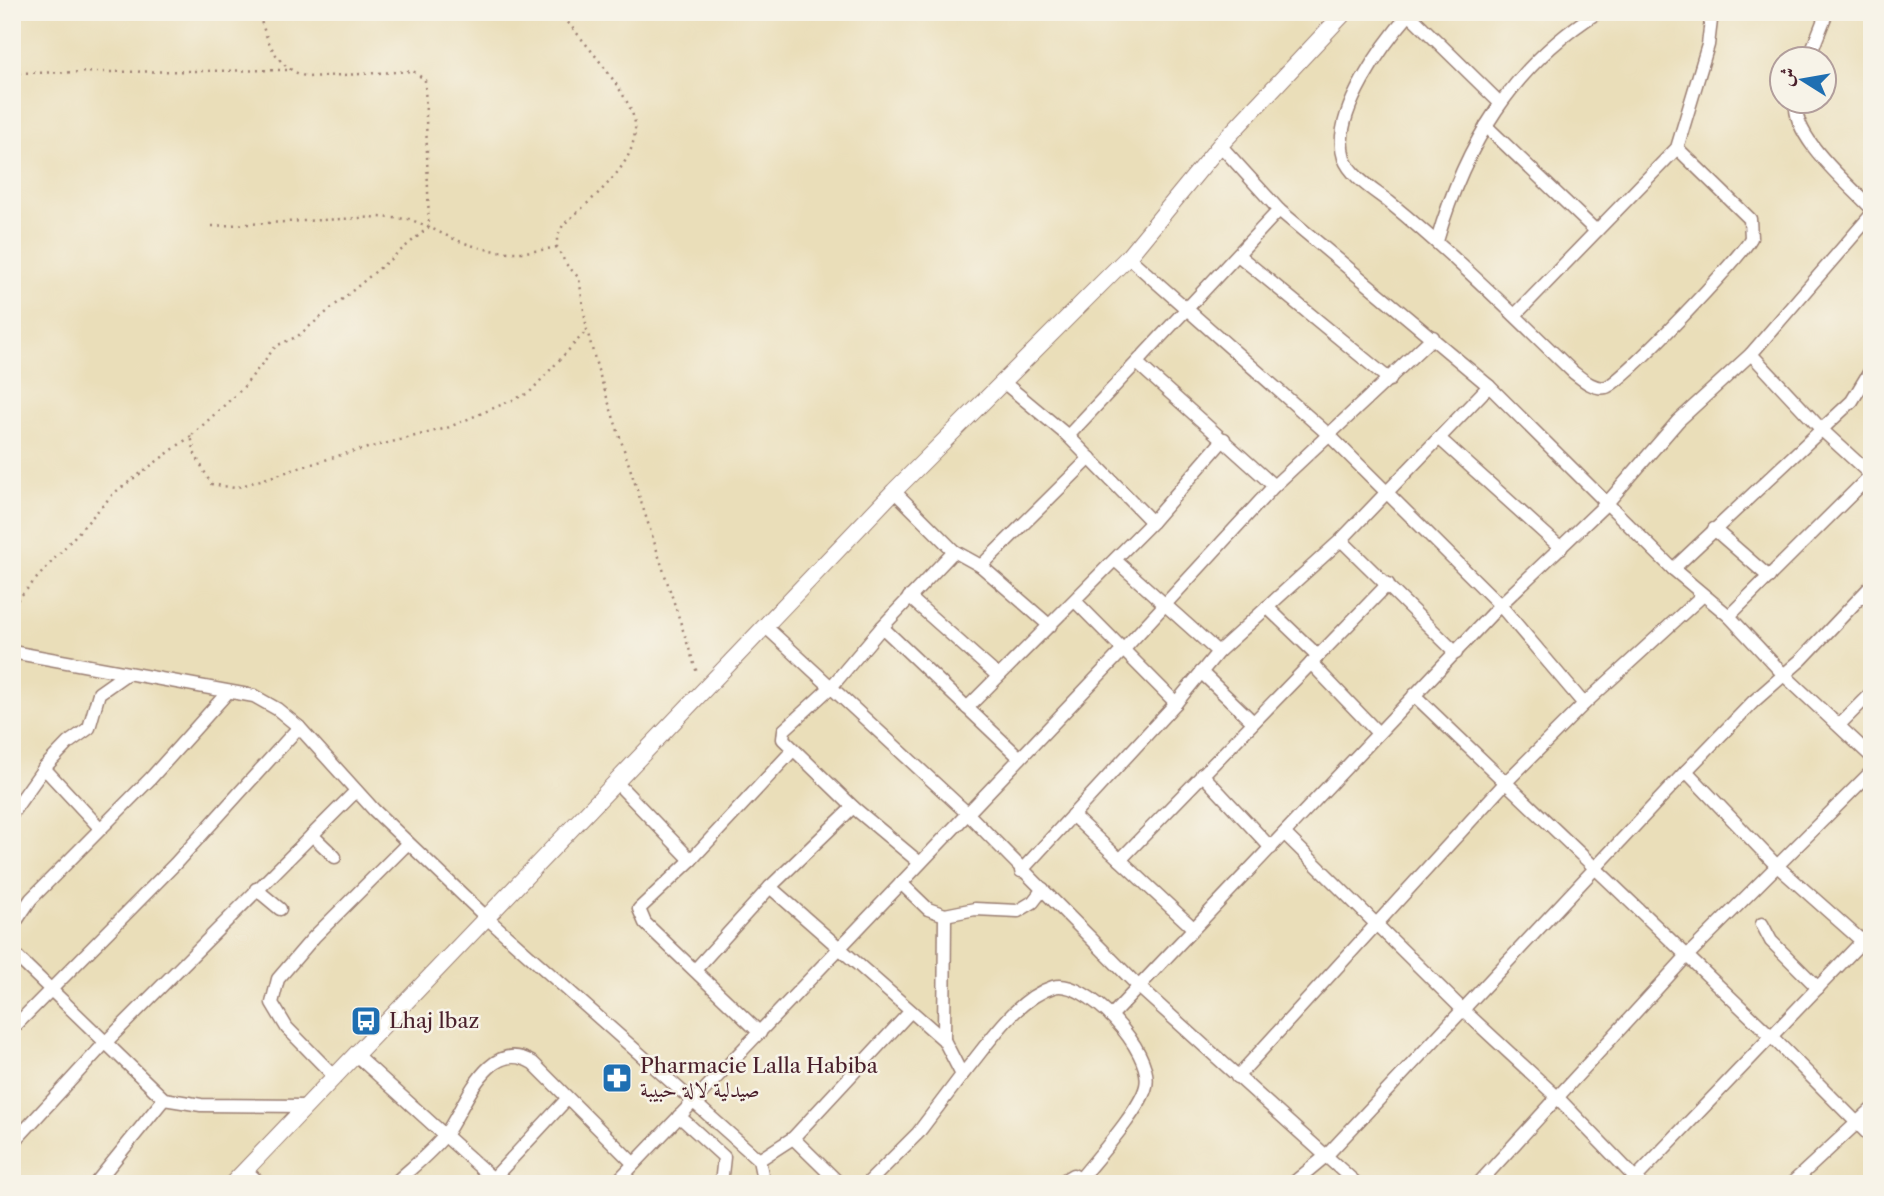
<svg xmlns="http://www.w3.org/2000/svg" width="1884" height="1196" font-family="'Libre Caslon Text',Amiri,serif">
  <rect width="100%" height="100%" fill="#f7f3e8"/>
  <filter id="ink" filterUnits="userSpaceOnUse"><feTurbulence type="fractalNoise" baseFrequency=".0143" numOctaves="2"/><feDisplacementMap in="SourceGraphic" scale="14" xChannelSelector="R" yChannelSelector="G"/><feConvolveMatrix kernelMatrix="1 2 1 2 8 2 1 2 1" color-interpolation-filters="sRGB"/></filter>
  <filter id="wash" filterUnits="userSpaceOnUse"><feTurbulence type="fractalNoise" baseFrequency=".00686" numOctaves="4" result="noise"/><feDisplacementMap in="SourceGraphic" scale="28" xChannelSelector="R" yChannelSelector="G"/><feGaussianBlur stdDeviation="1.57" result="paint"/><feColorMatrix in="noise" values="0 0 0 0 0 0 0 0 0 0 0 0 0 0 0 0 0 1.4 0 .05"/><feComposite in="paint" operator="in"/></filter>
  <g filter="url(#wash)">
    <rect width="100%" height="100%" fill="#eadeb9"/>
  </g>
  <g filter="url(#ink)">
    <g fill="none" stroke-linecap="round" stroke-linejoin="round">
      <g stroke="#9a7e72" stroke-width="15">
        <g id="minor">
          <path d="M1411,12C1384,43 1330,115 1344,158C1350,176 1375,191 1389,202C1454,255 1513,314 1573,372C1582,379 1594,390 1606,387C1621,384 1743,255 1751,238L1750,219L1677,148"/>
          <polyline points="1409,14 1500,103"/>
          <polyline points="1808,60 1827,12"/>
          <path d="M1796,102C1792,138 1848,183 1872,209"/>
          <polyline points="1486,126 1596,231"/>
          <polyline points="1220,145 1279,210 1489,386 1673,569 1729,616 1783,674 1872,757"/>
          <path d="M1437,241C1465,145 1512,66 1598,12"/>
          <polyline points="1238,255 1390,380"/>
          <polyline points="1128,257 1329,435 1500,605 1584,704"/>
          <polyline points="1515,315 1677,148 1708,45 1712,12"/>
          <polyline points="1751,354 1822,430 1872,476"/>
          <polyline points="1137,363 1274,486"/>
          <polyline points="1002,381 1068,436 1152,522"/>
          <polyline points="1068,436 1279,210"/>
          <polyline points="1440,439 1561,548"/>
          <polyline points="894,491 954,551 981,566 1050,626"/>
          <polyline points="1714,529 1769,577"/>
          <polyline points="1341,540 1456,653"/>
          <polyline points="1115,560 1218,652"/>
          <polyline points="981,566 1090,458"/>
          <polyline points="1673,569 1852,401 1872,368"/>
          <polyline points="909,597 998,676"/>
          <polyline points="1075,601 1176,703"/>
          <polyline points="1267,607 1318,656"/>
          <polyline points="1729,616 1872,474"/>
          <polyline points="766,627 967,813 1139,987 1357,1184"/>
          <polyline points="882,627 1020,758"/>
          <polyline points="12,652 254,696 277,709 299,727 374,810 488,919 759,1160 764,1184"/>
          <polyline points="1311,663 1378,733"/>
          <polyline points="1201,672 1253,722"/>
          <polyline points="1414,695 1772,1037 1872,1138"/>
          <polyline points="967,708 1152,522 1224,439"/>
          <polyline points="1839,725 1872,692"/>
          <polyline points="44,768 99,827"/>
          <polyline points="1686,771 1775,864 1872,950"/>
          <polyline points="1202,774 1271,848"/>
          <polyline points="617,783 691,860"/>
          <polyline points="12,813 44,768 68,743 89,728 99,693 126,674"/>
          <polyline points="1072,815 1192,927"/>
          <polyline points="1285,834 1461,1008 1557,1097 1641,1184"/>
          <polyline points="312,835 335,857"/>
          <polyline points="1120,860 1388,584"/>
          <polyline points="920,863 853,807 783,739 784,730 832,686 882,627 954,551"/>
          <polyline points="1021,871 1176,703 1218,652 1341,540 1489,386"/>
          <polyline points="901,883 928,909 945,915 975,909 1018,911 1033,902 1043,889"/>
          <polyline points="770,887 944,1040 962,1075 918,1133 867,1184"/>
          <polyline points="256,889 280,909"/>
          <polyline points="1762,924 1771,941 1818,988"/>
          <polyline points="12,927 31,899 151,778 228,692"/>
          <polyline points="12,952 164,1099 201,1105 305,1106"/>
          <polyline points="695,970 770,887 853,807"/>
          <polyline points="1111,1016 1500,605 1608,502 1678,421 1751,354 1872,214"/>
          <polyline points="12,1029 175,864 299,727"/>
          <polyline points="760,1033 645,923 639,909 691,860 793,750"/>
          <polyline points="944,1040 945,915"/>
          <polyline points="355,1054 493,1179"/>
          <path d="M962,1075C987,1046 1015,999 1053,987C1085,977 1154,1051 1146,1086C1141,1109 1097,1158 1081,1178"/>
          <polyline points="334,1076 287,1028 272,1003 278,979 314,937 408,843"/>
          <polyline points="1237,1077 1506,782 1584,704 1702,596"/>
          <polyline points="679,1116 724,1157 721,1184"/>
          <polyline points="793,1138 840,1184"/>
          <polyline points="12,1144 105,1043 356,791"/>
          <polyline points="759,1160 793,1138 910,1012"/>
          <polyline points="245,1170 261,1184"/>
          <polyline points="489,1183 567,1099"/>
          <polyline points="1631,1183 1872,931"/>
          <polyline points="95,1184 164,1099"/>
          <path d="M394,1184C411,1168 431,1153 445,1135C465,1108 487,1035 533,1063L633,1163"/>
          <polyline points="615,1184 1124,649 1274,486 1433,337"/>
          <polyline points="1058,1184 1073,1175 1088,1184"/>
          <polyline points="1292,1184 1327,1155 1686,771 1753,702 1802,659 1872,585"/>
          <polyline points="1478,1184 1685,958 1872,771"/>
          <polyline points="1791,1184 1872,1109"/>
        </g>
      </g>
      <g stroke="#9a7e72" stroke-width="18">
        <polyline id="tertiary" points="232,1184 894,491 1128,257 1220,145 1345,12"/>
      </g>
      <g stroke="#9a7e72" stroke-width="2.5" stroke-dasharray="2 5" stroke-linecap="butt">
        <path d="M559,12C579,36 630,93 635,123C636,133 633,145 629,154C616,181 585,205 563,225L557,238V247L566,264L579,278L587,330L597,367L697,673"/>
        <polyline points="12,73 289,70"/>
        <path d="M212,226L378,217L409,219L429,227L425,80L413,71L308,77C275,68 268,42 258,12"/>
        <path d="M557,247C507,258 475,251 429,227L298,336L276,346L242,389L191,436L195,454L211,484L235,488L344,454L447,428L529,393L587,330"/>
        <polyline points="12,613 18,599 114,493 191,436"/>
      </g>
      <use href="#minor" stroke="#fff" stroke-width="12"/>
      <use href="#tertiary" stroke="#fff" stroke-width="16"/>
    </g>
  </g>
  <defs>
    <g id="bus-square" transform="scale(1.575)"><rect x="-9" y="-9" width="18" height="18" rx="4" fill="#1f6fb2" stroke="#f7f3e8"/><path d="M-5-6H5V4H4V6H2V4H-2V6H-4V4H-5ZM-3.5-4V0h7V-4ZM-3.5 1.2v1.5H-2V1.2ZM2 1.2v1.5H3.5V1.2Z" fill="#fff"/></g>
    <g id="pharmacy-square" transform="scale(1.575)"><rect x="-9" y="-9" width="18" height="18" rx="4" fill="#1f6fb2" stroke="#f7f3e8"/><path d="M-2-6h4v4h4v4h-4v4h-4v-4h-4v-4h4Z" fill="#fff"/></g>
  </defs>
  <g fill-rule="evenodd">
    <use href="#bus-square" x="366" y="1021"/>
    <use href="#pharmacy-square" x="617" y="1078"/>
  </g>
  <g text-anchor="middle" stroke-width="5" stroke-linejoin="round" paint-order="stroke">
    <g font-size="21" fill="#4a1f2b" stroke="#f7f3e8" text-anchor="start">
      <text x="389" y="1028">Lhaj lbaz</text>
      <text x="640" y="1073">Pharmacie Lalla Habiba<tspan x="640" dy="24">صيدلية لالة حبيبة</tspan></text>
    </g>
  </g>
  <rect width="1884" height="1196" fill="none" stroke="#f7f3e8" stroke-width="42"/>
  <g transform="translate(1803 80) rotate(281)"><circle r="33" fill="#f7f3e8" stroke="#b29e9c" stroke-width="2"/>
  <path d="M0-5L12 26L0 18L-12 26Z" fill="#1f6fb2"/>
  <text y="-10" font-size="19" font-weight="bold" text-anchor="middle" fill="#4a1f2b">ش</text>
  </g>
</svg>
